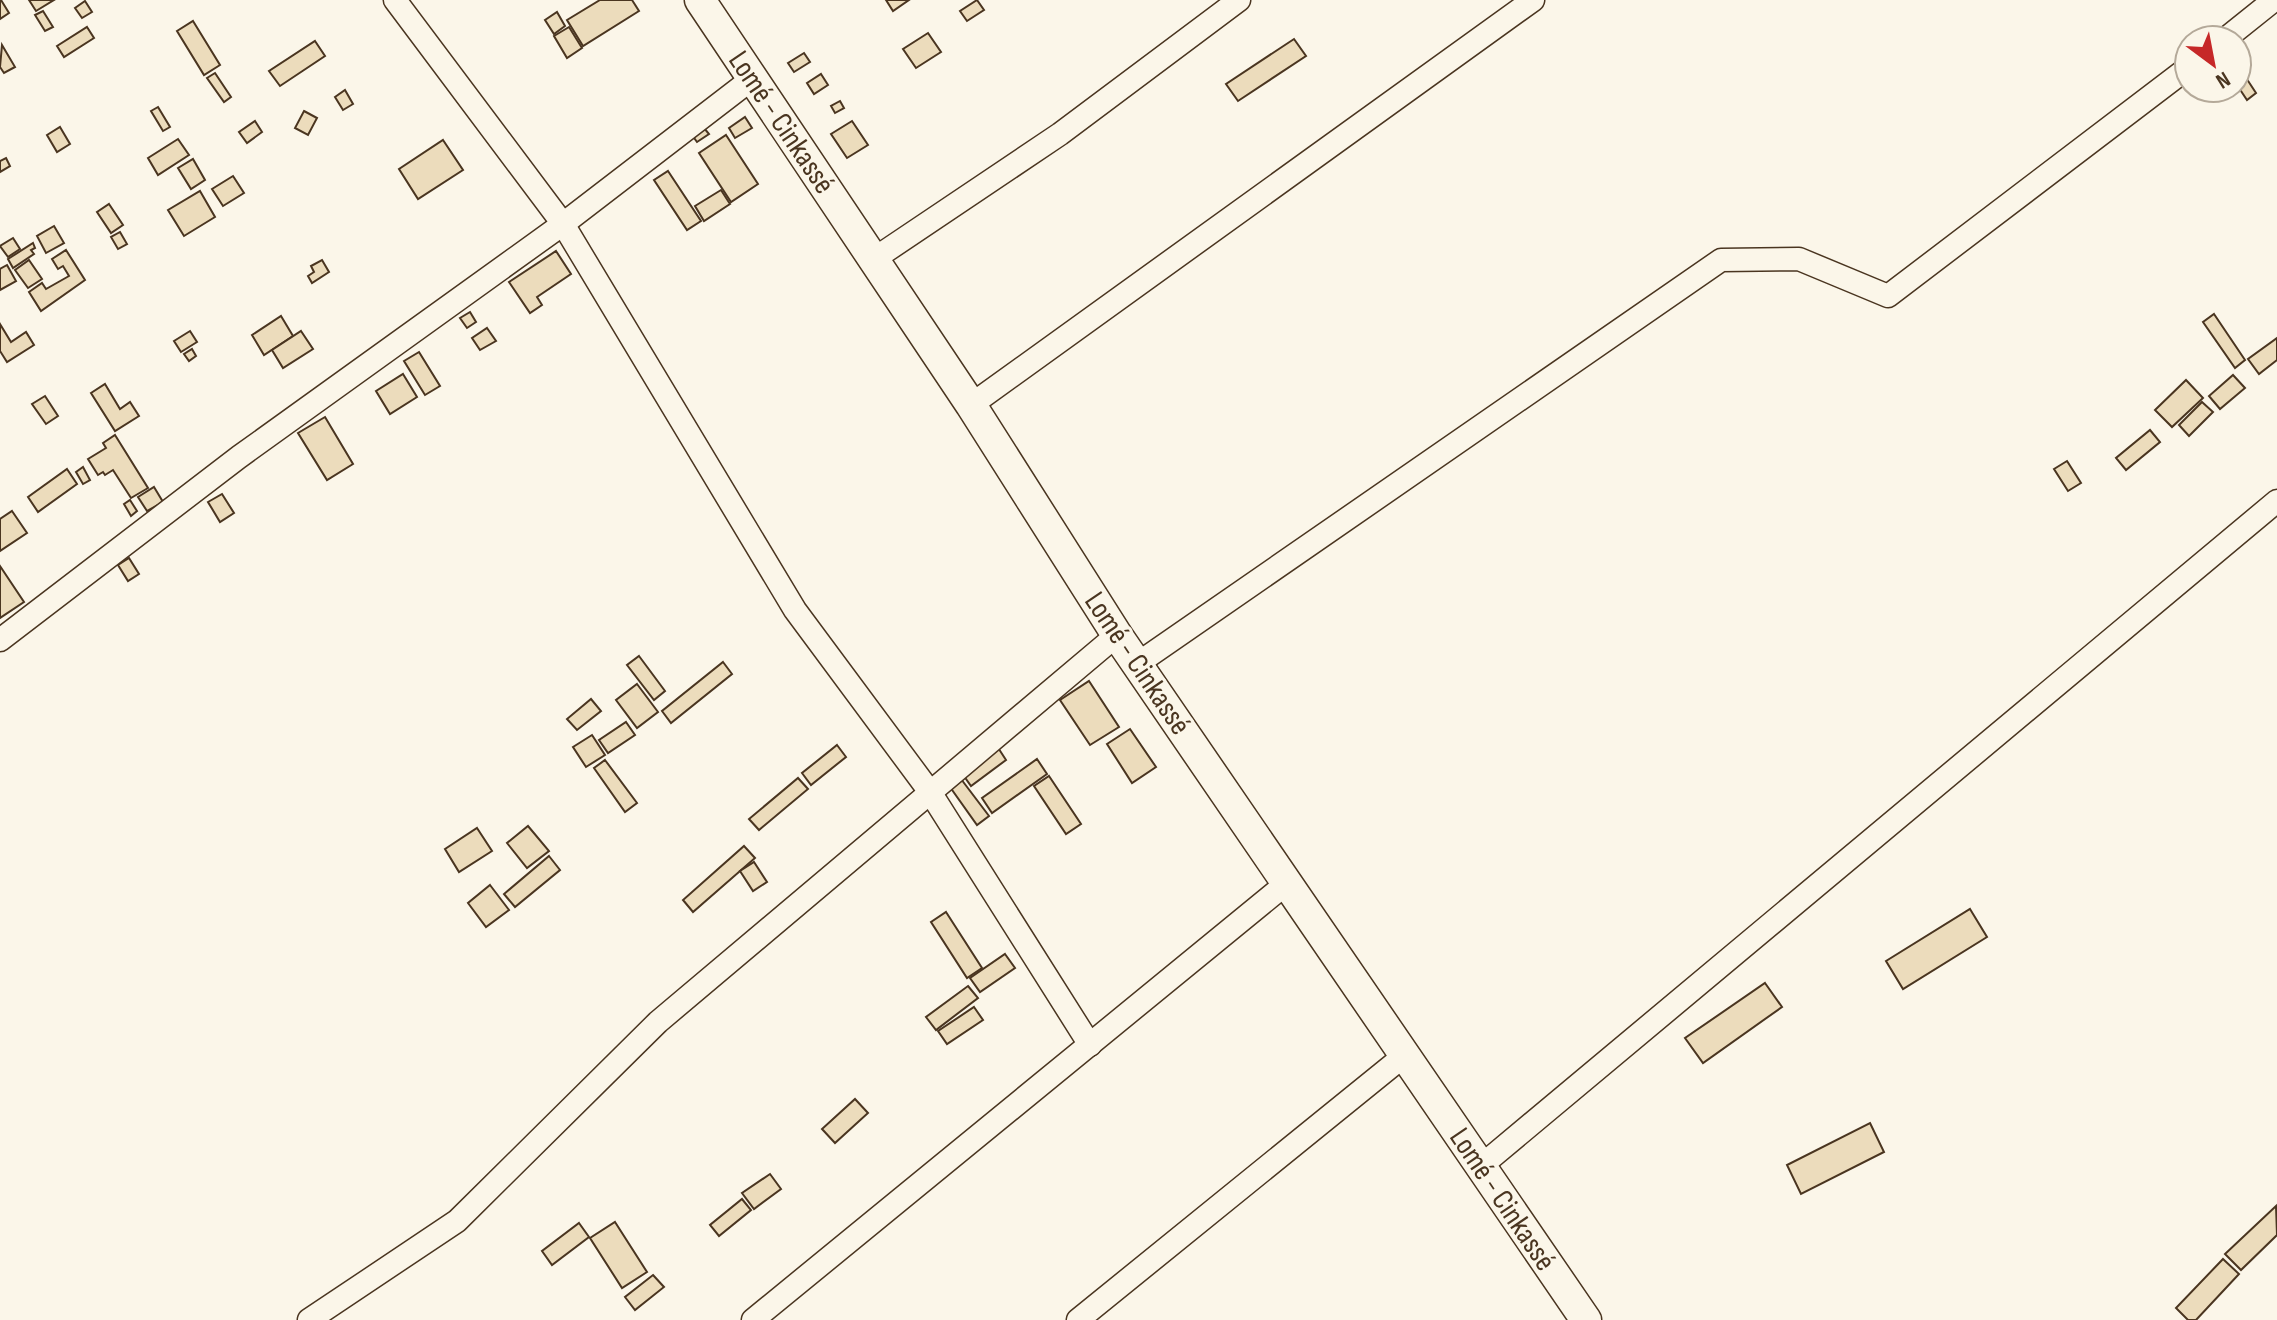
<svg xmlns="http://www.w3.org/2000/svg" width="2277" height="1320" font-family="'Sofia Sans Condensed',sans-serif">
  <rect width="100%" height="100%" fill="#fbf6e9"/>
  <g fill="#ecdcbc" stroke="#4a3520" stroke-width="2">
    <polygon points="1,0 9,13 0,19 0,1"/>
    <polygon points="29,0 54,0 36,11"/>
    <polygon points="600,0 632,0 639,11 583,46 567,20"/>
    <polygon points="886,0 909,0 893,11"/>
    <polygon points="977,0 984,10 967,21 960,11"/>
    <polygon points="85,1 92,12 82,18 75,8"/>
    <polygon points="43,11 53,27 45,31 35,15"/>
    <polygon points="557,12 565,26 554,34 545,20"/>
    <polygon points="193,21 220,65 204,75 177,31"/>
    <polygon points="87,27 94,38 64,57 57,46"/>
    <polygon points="569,27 582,48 567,58 554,36"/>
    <polygon points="928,33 941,52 916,68 903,49"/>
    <polygon points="1294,39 1306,56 1238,101 1226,84"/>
    <polygon points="315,41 325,56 280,86 269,71"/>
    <polygon points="2,45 15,67 4,73 0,67"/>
    <polygon points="804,53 810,62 794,72 788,63"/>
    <polygon points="2237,64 2256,93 2247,100 2237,85"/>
    <polygon points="215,73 231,97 224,102 207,78"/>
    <polygon points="821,74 828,85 814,94 807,83"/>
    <polygon points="345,90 353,104 343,110 335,97"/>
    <polygon points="840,101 844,108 835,113 831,106"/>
    <polygon points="158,107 170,127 163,131 151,111"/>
    <polygon points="304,111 317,118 308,135 295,128"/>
    <polygon points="745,117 752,128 735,138 729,128"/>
    <polygon points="255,121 262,132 247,143 239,132"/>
    <polygon points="852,121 868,145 847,158 831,134"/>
    <polygon points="60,127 70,144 57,152 47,135"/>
    <polygon points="704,128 709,134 697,142 692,135"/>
    <polygon points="726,135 758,184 731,202 699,153"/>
    <polygon points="178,139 189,155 158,175 148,158"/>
    <polygon points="443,140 463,170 418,199 399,169"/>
    <polygon points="6,158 10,166 0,172 0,161"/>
    <polygon points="193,159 205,180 191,189 178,168"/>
    <polygon points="668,171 701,221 687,230 654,180"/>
    <polygon points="233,176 244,193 223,206 212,189"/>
    <polygon points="721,190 730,204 704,221 695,206"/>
    <polygon points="200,191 215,217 184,236 168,210"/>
    <polygon points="109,204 123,225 111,233 97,212"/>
    <polygon points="54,226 64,243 46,253 37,236"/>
    <polygon points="120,232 127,244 118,249 111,237"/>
    <polygon points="13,238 20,249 8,257 0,246"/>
    <polygon points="33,243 35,248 31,250 34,254 13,268 8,259"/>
    <polygon points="66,250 85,280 41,311 29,292 42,283 46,289 69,276 63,266 58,269 52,259"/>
    <polygon points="556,251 571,274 537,297 542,305 530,313 509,282"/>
    <polygon points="29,260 42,279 28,288 15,270"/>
    <polygon points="322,260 329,272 312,283 308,276 314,272 311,266"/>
    <polygon points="7,265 16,281 0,290 0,269"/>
    <polygon points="470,312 476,322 467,328 460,318"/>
    <polygon points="2214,314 2245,360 2235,368 2203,322"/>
    <polygon points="281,316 293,336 264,355 252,335"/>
    <polygon points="0,324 11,342 26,332 34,345 7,362 0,351"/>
    <polygon points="487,328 496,341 480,350 472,338"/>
    <polygon points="190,331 197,342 181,352 174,341"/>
    <polygon points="301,331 313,349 283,368 272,350"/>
    <polygon points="2277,338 2277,360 2259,374 2248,359"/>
    <polygon points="192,349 196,356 189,361 184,354"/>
    <polygon points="419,352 440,386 425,395 404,361"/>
    <polygon points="403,374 417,397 390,414 376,391"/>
    <polygon points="2233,375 2245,388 2220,409 2209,396"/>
    <polygon points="2186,380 2203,398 2172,427 2155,410"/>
    <polygon points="105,384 120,409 130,402 139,416 115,431 91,393"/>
    <polygon points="45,396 58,416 46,424 32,404"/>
    <polygon points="2202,402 2213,412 2189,436 2179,425"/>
    <polygon points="325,417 353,464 327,480 298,433"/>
    <polygon points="2150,430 2160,442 2126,470 2116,458"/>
    <polygon points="115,435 148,488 131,498 113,470 105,475 103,472 98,475 88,459 106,448 103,443"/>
    <polygon points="2067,461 2081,483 2068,491 2054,469"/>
    <polygon points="83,467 90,480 83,484 76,472"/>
    <polygon points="67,469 77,484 38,512 28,497"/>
    <polygon points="154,487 163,502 147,511 138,497"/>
    <polygon points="222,494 234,513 220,522 208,502"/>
    <polygon points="130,500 137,511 131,516 124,504"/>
    <polygon points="12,511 27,533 0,551 0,519"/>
    <polygon points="129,558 139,574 128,581 118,565"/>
    <polygon points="0,566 24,602 0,618"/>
    <polygon points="639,656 665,691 654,700 627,665"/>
    <polygon points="723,662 732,674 671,723 662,711"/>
    <polygon points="1089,681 1119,727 1090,745 1060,700"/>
    <polygon points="637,684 658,712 637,728 616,700"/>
    <polygon points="591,699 601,711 577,730 567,719"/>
    <polygon points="626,722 635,735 608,753 599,740"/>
    <polygon points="1130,729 1156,767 1132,783 1107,744"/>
    <polygon points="592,735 605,755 586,767 573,747"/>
    <polygon points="995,743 1006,760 971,786 959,769"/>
    <polygon points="837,745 846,757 811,785 802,773"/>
    <polygon points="1037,759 1047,774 992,813 982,798"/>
    <polygon points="605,760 637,803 625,812 594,768"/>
    <polygon points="1049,776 1081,824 1066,834 1034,786"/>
    <polygon points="798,778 808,789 759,830 749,819"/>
    <polygon points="961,779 989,816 977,825 950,787"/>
    <polygon points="528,826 549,851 527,868 507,843"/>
    <polygon points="477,828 492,851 459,872 445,849"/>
    <polygon points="744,846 755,858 693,912 683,900"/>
    <polygon points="549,856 560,870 515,907 504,894"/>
    <polygon points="754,862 767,882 753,891 740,871"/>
    <polygon points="490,885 509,910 486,927 468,903"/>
    <polygon points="1970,909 1987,937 1903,989 1886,961"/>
    <polygon points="946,912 982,968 967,978 931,922"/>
    <polygon points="1005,954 1015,968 980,992 970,978"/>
    <polygon points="1765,983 1782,1007 1703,1063 1685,1038"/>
    <polygon points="968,986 978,998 936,1030 926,1017"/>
    <polygon points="974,1007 983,1020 947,1044 938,1031"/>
    <polygon points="855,1099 868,1113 835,1143 822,1129"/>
    <polygon points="1870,1123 1884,1152 1801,1194 1787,1165"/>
    <polygon points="770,1174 781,1189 754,1209 742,1193"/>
    <polygon points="742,1199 751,1210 719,1236 710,1225"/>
    <polygon points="2276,1206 2277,1235 2241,1270 2225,1254"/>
    <polygon points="615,1222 647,1272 622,1288 590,1238"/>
    <polygon points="579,1223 589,1237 552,1265 542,1251"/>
    <polygon points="2223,1259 2239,1274 2196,1320 2188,1320 2176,1308"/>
    <polygon points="653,1275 664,1287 635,1310 625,1297"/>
  </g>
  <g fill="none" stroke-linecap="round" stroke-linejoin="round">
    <g stroke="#4a3520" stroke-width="25">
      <g id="minor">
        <polyline points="395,0 563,224 795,610 930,792 1090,1045"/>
        <polyline points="2224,40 2274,0"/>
        <polyline points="874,259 1060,134 1239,0"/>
        <polyline points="971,405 1533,0"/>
        <polyline points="0,640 239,457 563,224 753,78"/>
        <polyline points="1137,664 1721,260 1799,259 1888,296 2189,67"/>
        <polyline points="1481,1166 2277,501"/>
        <polyline points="309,1320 457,1221 658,1022 1117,635"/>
        <polyline points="753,1320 1287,883"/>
        <polyline points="1078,1320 1405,1055"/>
      </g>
    </g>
    <g stroke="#4a3520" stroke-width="33">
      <polyline id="highway" points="700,0 971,405 1117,635 1586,1320"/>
    </g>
    <use href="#minor" stroke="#fbf6e9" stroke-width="22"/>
    <use href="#highway" stroke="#fbf6e9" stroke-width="30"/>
  </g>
  <g text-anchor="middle" stroke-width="6" stroke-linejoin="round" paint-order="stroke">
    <g font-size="30" fill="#4a3520" stroke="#fbf6e9">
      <text transform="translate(782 122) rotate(56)" y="10">Lomé - Cinkassé</text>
      <text transform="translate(1138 663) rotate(56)" y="10">Lomé - Cinkassé</text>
      <text transform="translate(1503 1199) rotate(56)" y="10">Lomé - Cinkassé</text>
    </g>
  </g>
  <g transform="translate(2213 64) rotate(148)"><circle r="38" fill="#fbf6e9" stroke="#b4a999" stroke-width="2"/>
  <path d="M0-6L14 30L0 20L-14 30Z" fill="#c62828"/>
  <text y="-12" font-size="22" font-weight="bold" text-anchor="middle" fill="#4a3520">N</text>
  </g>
</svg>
